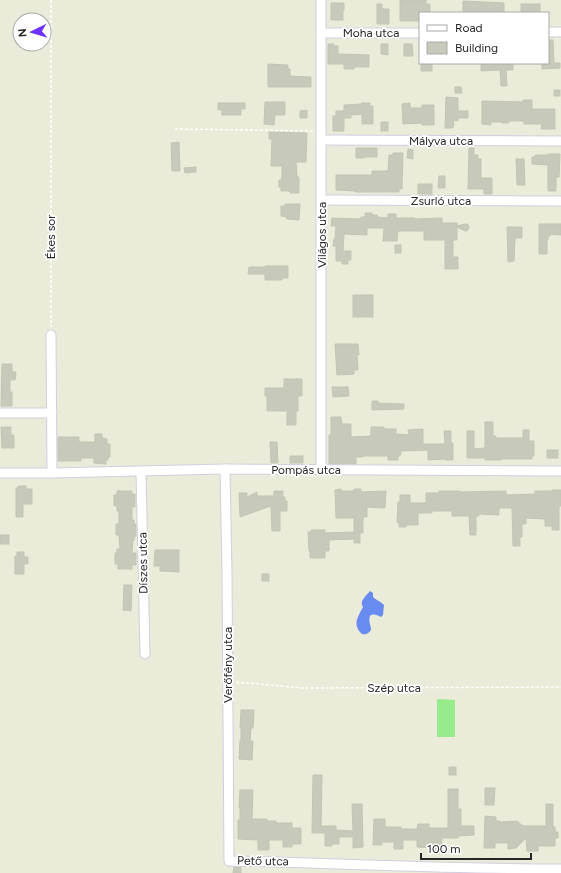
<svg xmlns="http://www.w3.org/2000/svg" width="561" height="873" font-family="Figtree,sans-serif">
  <rect width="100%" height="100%" fill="#eaebd8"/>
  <polygon fill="#97eb8d" points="437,699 455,700 455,737 437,737"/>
  <path fill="#678bf1" d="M370,591L373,593V597C376,600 380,601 384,605L383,615L381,617C377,615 373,613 370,616C368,622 371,625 371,630C368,634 366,635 362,634C352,624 358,617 363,607C359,601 366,596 370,591Z"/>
  <g fill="#c7c9bb" stroke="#c3c5b2">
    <polygon points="400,0 426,0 426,4 430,4 430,13 420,13 420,21 400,21"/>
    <polygon points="463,1 504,3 504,13 463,13"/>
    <polygon points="331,3 344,3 344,10 343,10 343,20 331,20"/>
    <polygon points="377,4 382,4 382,9 389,9 389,24 377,24"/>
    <rect x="521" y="4" width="19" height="9"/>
    <polygon points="548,40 553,40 554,63 560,63 560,68 542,69 542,63 548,63"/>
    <polygon points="328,44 334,44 334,46 338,46 338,54 369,55 369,67 354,67 354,69 344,69 344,64 328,64"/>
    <polygon points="381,44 388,44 388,55 381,54"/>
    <polygon points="404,44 412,44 413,56 404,56"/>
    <rect x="421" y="63" width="11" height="8"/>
    <polygon points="481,63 513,63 513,70 506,70 507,86 501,86 500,70 481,71"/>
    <polygon points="268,64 288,65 288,69 290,69 290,76 311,77 311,87 268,87"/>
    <polygon points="455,87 461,87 462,93 455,93"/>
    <rect x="554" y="90" width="6" height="6"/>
    <polygon points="446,97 458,98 458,111 468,111 468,118 458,118 458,121 454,120 453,128 445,128"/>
    <polygon points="523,100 532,100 532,109 555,109 555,129 541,129 542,124 524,124 524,121 509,121 509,123 502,123 502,122 491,122 491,125 482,124 482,101 523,102"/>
    <polygon points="265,102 285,102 285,115 275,115 274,125 264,124"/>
    <polygon points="218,103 245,103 245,109 241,109 241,115 222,115 222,110 218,110"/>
    <polygon points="361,103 370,103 370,106 373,106 373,124 362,124 362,114 351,115 351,118 344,118 344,131 333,131 333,116 336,116 336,111 344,111 344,105 362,104"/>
    <polygon points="410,103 410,108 422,108 422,105 434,105 434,125 422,125 422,123 403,124 402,104"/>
    <polygon points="307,110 307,118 300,118 300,111"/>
    <rect x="381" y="122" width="7" height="9"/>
    <polygon points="269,132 307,133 306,162 296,162 297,177 299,177 299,193 290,193 290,191 281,191 281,187 279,187 279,180 281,180 282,177 282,166 271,166 272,139 269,139"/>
    <polygon points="179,142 180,171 172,171 171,143"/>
    <polygon points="356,148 377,148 377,157 364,157 364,158 356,158"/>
    <polygon points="469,148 474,148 474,155 478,155 478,159 481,159 481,178 492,178 492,194 484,194 484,189 468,189"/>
    <polygon points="408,149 413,150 413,159 407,158"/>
    <polygon points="393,153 403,153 402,189 399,189 399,192 355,192 355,191 336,190 336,175 372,175 372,171 388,171 389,155 393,155"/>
    <polygon points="548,154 560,154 559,177 556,177 556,191 548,191 548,165 532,164 532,157 535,157 535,155 548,155"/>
    <polygon points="516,159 524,159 525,185 517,185"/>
    <polygon points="196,167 196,172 185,173 184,168"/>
    <polygon points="439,176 445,176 445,188 438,188"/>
    <rect x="418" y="184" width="14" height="10"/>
    <polygon points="285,204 300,204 299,220 287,219 287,217 281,216 281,206 285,206"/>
    <polygon points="365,213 372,213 372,215 377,215 377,217 388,218 388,214 396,214 396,218 415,218 415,219 442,218 442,223 457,223 457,226 465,224 467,224 469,226 469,228 467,231 465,231 457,227 457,240 453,240 453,257 458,257 458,269 445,269 445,240 424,240 424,231 398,231 397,241 383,241 384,228 367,228 367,235 344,234 343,251 351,251 351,260 348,260 348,264 342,264 342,261 336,261 336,246 333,246 334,239 335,239 336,226 331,226 332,218 361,219 361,217 365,217"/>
    <polygon points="539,224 561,224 561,235 550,234 550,236 548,236 548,240 547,240 547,254 539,254"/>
    <polygon points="507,227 522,227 522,238 515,238 514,261 508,262"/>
    <rect x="395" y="245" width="6" height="8"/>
    <polygon points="265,266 288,266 288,278 282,278 282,280 265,280 265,274 248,274 249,267 265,267"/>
    <rect x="353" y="295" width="20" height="22"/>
    <polygon points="335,344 358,344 359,355 357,355 358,370 354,370 354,374 337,375"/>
    <polygon points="2,364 12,364 12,372 16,372 15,380 10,380 10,392 12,392 12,406 1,406"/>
    <polygon points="284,379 302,379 302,396 298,396 298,411 296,411 296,425 287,425 287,411 267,411 267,396 265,396 265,388 284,388"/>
    <polygon points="332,387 348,387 349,396 333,397"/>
    <polygon points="372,401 378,401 378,403 404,404 404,409 372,410"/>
    <polygon points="331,417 341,417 342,424 351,424 351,437 371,436 371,427 384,427 384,429 396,429 396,434 409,435 408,430 423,429 423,444 445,444 444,431 451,431 451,443 453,443 453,460 445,460 445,459 428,460 428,450 401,451 400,456 398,456 398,460 388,460 388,456 363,456 363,457 356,457 356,464 329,464 329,435 331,435"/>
    <polygon points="485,422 493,422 493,436 496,436 496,438 523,438 523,430 529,430 529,441 534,441 534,456 532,456 532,459 501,459 501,460 485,460 485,458 467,458 467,431 474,431 474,449 485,448"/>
    <polygon points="1,427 11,427 11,435 14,435 14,448 2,448"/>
    <polygon points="95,434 102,434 102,438 107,439 107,444 110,444 110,457 108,457 108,460 106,460 106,464 94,463 94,458 81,458 81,461 58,461 58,437 79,437 79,442 95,442"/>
    <polygon points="270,442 277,442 278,463 271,463"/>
    <rect x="547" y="450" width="11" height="8"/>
    <rect x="290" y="456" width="13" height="7"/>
    <polygon points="18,486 26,486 26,489 32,489 32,504 23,504 23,517 16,517 16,488 18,488"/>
    <polygon points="341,489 341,491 354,491 354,489 361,489 361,492 386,491 385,508 367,507 367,517 363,517 363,533 360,533 360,543 354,543 354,539 329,540 329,551 325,551 325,558 310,558 310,551 309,551 308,532 311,532 311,530 325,530 325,533 354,532 354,518 336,518 335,490"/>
    <polygon points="552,490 561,490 561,506 559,506 559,530 552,530 552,526 545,526 545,519 526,518 526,524 522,524 522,537 520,537 520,546 513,546 512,508 499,508 499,515 479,514 479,516 476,516 476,535 470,535 469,516 452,516 452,511 432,511 432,513 418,513 418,525 406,525 406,527 399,527 399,523 397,522 398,502 400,502 400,495 410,495 410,503 426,503 426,493 439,493 439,491 460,491 460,492 506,491 506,495 535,494 535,491 552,491"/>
    <polygon points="117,491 132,491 132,494 135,494 135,507 132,507 132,520 134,520 134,524 136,524 136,536 134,537 134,540 133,540 132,553 136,553 136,565 132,565 132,569 118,569 118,564 115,564 115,553 117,553 117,549 120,549 119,535 116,535 116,524 119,524 119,511 117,511 117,506 114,506 114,495 117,495"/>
    <polygon points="274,491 283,491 283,497 285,497 285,501 287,501 287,511 280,511 280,531 272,531 271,506 240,517 239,493 247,493 247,497 257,492 257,496 274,496"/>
    <rect x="0" y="535" width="9" height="9"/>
    <polygon points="155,550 179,550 179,572 160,571 160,566 154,566"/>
    <polygon points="17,552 24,552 24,557 28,557 28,564 24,564 24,574 15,574 15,556 17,556"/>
    <rect x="262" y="574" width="7" height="7"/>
    <polygon points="124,585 132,585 131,611 123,610"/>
    <polygon points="241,710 254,710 253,728 251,728 250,741 253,741 252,760 239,759 240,740 241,740 241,728 240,728"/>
    <rect x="449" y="767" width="7" height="8"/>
    <polygon points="313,775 322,775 321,826 336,826 336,830 353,831 352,804 362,804 363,847 353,848 353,837 339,837 339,844 332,844 332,846 325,846 325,833 312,833"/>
    <polygon points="485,788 495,788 494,805 485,805"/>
    <polygon points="448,789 458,789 458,809 461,809 461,826 474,826 474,835 458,836 458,838 442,838 441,851 432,850 433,848 417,847 417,840 403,840 403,849 394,849 394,842 382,842 382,845 373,845 374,819 385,819 385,827 401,827 401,829 417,829 418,824 429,824 429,828 448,828"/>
    <polygon points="240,790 253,790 252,819 267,819 267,821 276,821 276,823 292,823 292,828 301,828 301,844 292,844 292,847 283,847 283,840 269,840 269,850 258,850 258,840 238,839 238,820 240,820 240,808 239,808"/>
    <polygon points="546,804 553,804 553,827 555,827 555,832 558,832 558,838 555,838 555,846 538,846 538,851 527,851 526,838 516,848 508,849 508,843 495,843 495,848 484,848 485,816 496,817 496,821 500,821 500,822 517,821 523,826 546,826"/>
    <polygon points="234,867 241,867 241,873 233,873"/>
  </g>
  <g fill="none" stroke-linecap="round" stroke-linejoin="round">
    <g stroke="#d3cde1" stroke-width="11">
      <g id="minor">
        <polyline points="321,0 321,470"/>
        <polyline points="548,32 561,32"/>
        <polyline points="321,33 420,33"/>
        <polyline points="321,140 561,141"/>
        <polyline points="322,200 561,201"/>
        <polyline points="51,335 52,473"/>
        <polyline points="0,413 52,413"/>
        <path d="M225,469L227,573L229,861C340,863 450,869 561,869"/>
        <polyline points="141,472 145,654"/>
        <polyline points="0,473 52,473 225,469 561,471"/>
      </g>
    </g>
    <g stroke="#fff" stroke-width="1.5" stroke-dasharray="3 2" stroke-linecap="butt">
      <polyline points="51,0 51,327"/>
      <polyline points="175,129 314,131"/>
      <polyline points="236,682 303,688 561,687"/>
    </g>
    <use href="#minor" stroke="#fff" stroke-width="9"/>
  </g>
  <g text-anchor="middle" stroke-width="3.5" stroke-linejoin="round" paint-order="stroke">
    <g font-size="12" fill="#272727" stroke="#fff">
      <text x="371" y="37">Moha utca</text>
      <text x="441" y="145">Mályva utca</text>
      <text x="441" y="205">Zsurló utca</text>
      <text transform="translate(322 235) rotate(-90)" y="4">Világos utca</text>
      <text transform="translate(51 237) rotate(-90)" y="4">Ékes sor</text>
      <text x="306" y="474">Pompás utca</text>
      <text transform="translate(143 563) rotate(-91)" y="4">Díszes utca</text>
      <text transform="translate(228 665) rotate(-90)" y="4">Verőfény utca</text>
      <text x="394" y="692">Szép utca</text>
      <text transform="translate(263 861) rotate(1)" y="4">Pető utca</text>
    </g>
  </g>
  <rect x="419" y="12" width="130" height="52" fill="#ffffff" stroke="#a9a9a9"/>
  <rect x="427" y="25" width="20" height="6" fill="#ffffff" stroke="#a9a9a9"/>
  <text x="455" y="32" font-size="12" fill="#272727">Road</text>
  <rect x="427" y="42" width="20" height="12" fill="#c7c9bb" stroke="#a9a9a9"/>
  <text x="455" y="52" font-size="12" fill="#272727">Building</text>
  <g transform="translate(32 32) rotate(265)"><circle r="19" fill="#ffffff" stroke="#a9a9a9"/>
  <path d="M0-3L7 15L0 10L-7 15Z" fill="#6d32fe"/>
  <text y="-6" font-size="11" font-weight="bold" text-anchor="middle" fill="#272727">N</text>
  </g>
  <path d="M421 853v6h110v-6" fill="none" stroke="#272727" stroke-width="2"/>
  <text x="427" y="853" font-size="12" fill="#272727" stroke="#ffffff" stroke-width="3" paint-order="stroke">100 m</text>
</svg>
